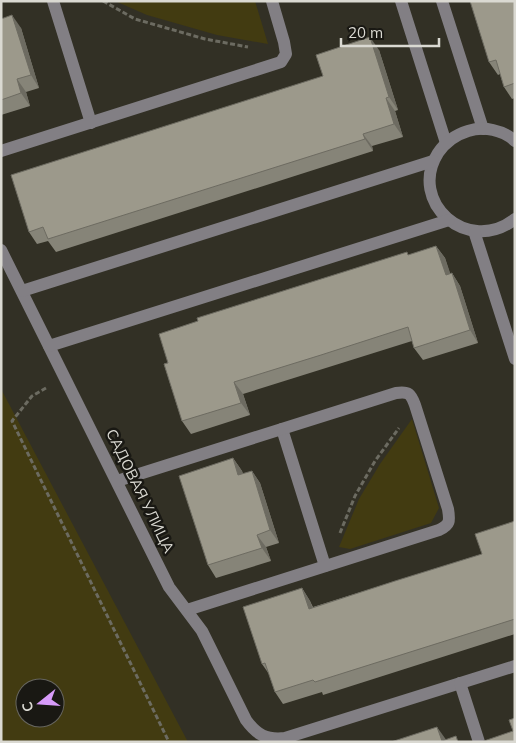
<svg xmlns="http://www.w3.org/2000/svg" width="516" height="743" font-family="Mulish,sans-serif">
  <rect width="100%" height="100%" fill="#323025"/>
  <g fill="#423b11" fill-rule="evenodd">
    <polygon points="115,1 255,1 268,44 217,35 147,15"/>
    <path d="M1,389L188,742H1ZM25,688H55V718H25Z"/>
    <polygon points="412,419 439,508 431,523 350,549 339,547 359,499 380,464"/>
  </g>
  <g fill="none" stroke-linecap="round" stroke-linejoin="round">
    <g stroke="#6c6b61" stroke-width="3" stroke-dasharray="5 2.5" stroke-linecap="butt">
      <polyline points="103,1 135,19 205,39 248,47"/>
      <polyline points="46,388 32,396 12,421 169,742"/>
      <polyline points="340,533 355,496 375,461 399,428"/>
    </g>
    <g stroke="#827f84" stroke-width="12">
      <polyline points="53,1 91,123"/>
      <polyline points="401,1 446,143"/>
      <polyline points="442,1 483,129"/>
      <path d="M515,141C503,130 484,126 468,131C455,135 446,141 438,153C407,202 468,256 515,219"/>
      <polyline points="1,151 281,62 286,54 284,42 272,1"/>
      <polyline points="474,231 515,359"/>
      <path d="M1,250L169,587L202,631L246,720C257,735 266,740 285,738L515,666"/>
      <polyline points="22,291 433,161"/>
      <polyline points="49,346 449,220"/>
      <polyline points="282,429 325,566"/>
      <path d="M117,481L396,393C409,391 411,394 415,405L448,509C450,521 450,525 439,530L187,610"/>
      <polyline points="460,683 479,742"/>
    </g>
  </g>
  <g fill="#868478">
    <polygon points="515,1 515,98 512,99 504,87 500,74 498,75 489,62"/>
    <polygon points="1,15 2,18 21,28 39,88 26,92 30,106 1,115"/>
    <polygon points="379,50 398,110 395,111 403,137 372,146 373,151 56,252 48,241 37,244 29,232 323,76"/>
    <polygon points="436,246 445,258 450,274 452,273 460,286 478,343 423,360 414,348 412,341 243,394 250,415 191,434 182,421 164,364 409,255"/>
    <polygon points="233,458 242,471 243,474 252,471 260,483 279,543 266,547 271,561 216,578 208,565"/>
    <polygon points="515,521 515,634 323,695 322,692 283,704 275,692 269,674 262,664 302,588 310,601 313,607 482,554"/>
  </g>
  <g fill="#6d6b61">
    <polygon points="12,15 21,28 39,88 31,75"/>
    <polygon points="370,37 379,50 398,110 389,97"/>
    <polygon points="17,79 26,92 30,106 21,93"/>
    <polygon points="386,98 395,111 403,137 394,124"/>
    <polygon points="363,134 372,146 373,151 365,139"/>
    <polygon points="436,246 445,258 455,287 446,275"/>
    <polygon points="452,273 460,286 478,343 470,330"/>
    <polygon points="234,382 243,394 250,415 241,403"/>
    <polygon points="233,458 242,471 247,487 238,475"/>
    <polygon points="252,471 260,483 279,543 270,530"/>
    <polygon points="257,535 266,547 271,561 262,548"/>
    <polygon points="302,588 310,601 317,621 309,609"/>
    <polygon points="437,727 447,741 442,742"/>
  </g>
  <g fill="#9c998b" stroke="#6d6b61">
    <polygon points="470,1 515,1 515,83 504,87 496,60 489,62"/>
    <polygon points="12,15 31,75 17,79 21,93 1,100 1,19"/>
    <polygon points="370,37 389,97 386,98 394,124 363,134 365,139 48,239 43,227 29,232 11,175 323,76 316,55"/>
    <polygon points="436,246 446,275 452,273 470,330 414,348 408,327 321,355 234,382 241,403 182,421 164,364 168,363 159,334 198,321 197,318 407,252 408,255"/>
    <polygon points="233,458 238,475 252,471 270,530 257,535 262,548 208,565 179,476"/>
    <polygon points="515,521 515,619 315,682 313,680 275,692 265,663 262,664 243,607 302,588 309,609 395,581 482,554 475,534"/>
    <polygon points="515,718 515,742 481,742 513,731 509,720"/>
    <polygon points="437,727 442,741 456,736 458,742 391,742"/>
  </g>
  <g text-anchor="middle" stroke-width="5" stroke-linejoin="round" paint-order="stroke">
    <g font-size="15" fill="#dad9d2" stroke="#191813">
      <text transform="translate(140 491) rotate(64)" y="5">САДОВАЯ УЛИЦА</text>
    </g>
  </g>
  <rect width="516" height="743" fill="none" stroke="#dad9d2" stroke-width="5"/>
  <g transform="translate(40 703) rotate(253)"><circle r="24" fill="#191813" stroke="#66655f"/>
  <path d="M0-4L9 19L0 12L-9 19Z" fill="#d79bf9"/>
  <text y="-8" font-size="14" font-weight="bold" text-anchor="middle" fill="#dad9d2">С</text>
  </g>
  <path d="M341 38v8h98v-8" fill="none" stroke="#dad9d2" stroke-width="2.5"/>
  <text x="348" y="38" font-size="15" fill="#dad9d2" stroke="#191813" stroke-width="4" paint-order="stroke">20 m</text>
</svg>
